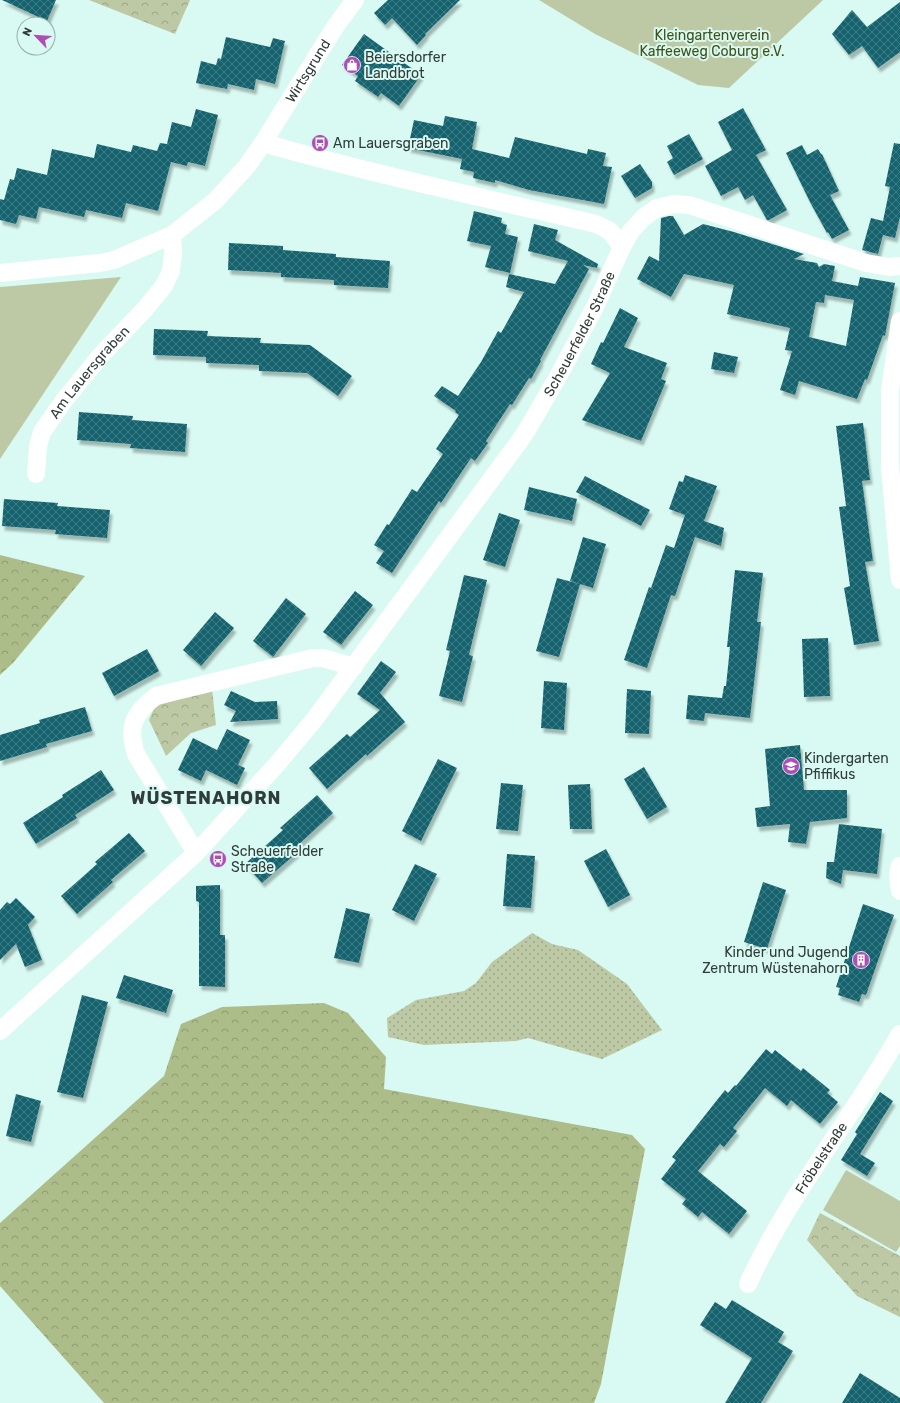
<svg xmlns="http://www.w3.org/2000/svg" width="900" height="1403" font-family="Rubik,sans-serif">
  <defs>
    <pattern id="grass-dots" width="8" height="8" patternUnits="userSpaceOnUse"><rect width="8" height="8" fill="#bdc9a5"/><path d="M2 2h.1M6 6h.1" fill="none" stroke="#9aa487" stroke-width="1.8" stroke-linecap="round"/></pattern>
    <pattern id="forest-crowns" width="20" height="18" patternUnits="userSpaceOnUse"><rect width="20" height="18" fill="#adbd8a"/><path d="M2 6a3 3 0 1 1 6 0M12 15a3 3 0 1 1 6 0" fill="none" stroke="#8d9b72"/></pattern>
    <pattern id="park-crowns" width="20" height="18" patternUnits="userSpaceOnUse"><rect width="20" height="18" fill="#bdc9a5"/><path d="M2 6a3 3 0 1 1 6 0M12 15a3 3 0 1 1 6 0" fill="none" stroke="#9aa487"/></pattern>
    <pattern id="building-cross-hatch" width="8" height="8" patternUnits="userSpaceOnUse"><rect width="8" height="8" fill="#19646f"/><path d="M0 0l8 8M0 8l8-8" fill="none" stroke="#437c84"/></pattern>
    <filter id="shadow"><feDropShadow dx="2.5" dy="4.5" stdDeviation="1" flood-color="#0004"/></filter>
  </defs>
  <rect width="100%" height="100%" fill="#d9faf2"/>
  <polygon fill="url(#grass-dots)" points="532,933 552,944 578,950 627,984 662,1030 602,1059 528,1038 516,1041 424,1045 388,1037 387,1018 416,1000 464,991 476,983 492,962"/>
  <g fill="url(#forest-crowns)">
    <polygon points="0,555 85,576 13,663 0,675"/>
    <polygon points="324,1003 348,1013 386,1057 384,1089 632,1135 645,1149 601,1384 594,1403 104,1403 0,1286 0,1223 164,1076 181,1024 222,1007"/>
  </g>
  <g fill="url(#park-crowns)">
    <polygon points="89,0 190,0 175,34"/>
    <polygon points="212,689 216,725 191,733 166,756 149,720 155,706"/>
    <polygon points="820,1213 900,1256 900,1317 857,1296 807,1240"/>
  </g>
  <g fill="#bdc9a5">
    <polygon points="539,0 823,0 729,88 698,85 595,34"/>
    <polygon points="121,277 0,459 0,287"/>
    <polygon points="846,1170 900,1201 900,1246 896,1252 823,1210"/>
  </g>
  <g fill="url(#building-cross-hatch)" fill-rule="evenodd" filter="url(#shadow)">
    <polygon points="2,0 56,0 47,21"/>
    <polygon points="388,0 460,0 425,34 426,35 417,45 392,18 385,25 374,13"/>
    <polygon points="900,2 900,52 878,68 862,46 849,55 832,34 852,10 867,27"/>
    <polygon points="364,34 421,75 399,106 381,93 378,97 355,81 358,76 342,65"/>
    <polygon points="226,37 270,47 273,38 285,41 275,84 256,79 254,90 228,84 227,89 196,83 201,61 216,65 218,58 221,59"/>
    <polygon points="743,108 766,150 756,155 787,210 769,220 767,220 753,195 745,200 738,187 721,196 705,166 732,150 718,122"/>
    <polygon points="196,109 218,115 205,166 188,162 187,166 171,162 158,211 126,203 122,218 86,210 84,217 39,207 36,219 19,215 16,224 0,220 0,199 4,200 10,179 14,180 17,168 47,175 52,149 94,158 97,144 131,152 133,145 157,151 160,143 167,144 172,122 191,127"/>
    <polygon points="445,116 477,122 472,149 509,158 515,137 587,154 588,149 606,153 603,166 612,167 604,204 529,190 495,180 495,183 473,178 474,172 460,169 462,159 408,148 414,120 443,126"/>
    <polygon points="689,134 703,159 674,175 667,162 673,158 667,146"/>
    <polygon points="894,143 900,144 900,217 895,238 883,235 878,254 862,250 871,218 883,221 890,187 885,186"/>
    <polygon points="802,145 807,155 818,149 821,154 822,154 839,191 830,195 849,230 832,239 828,232 827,233 811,204 786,153"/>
    <polygon points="640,164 652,182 652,188 635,198 621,176"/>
    <polygon points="474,211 502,218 501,223 507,225 505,234 518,237 510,273 485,267 491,246 467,241"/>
    <path d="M669,216H673L684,235L703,224L734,232L804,254L794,259L817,263L819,267L824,264L835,266L832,281L858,286L860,277L895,283L885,336L883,335L867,380L865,379L857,399L799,381L795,395L780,390L792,351L785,350L790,328L727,314L734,285L684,274L671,297L637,279L649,256L659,261L661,218ZM825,295L854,300L846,346L809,337L816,302L824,303Z"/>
    <polygon points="534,224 558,230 555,240 598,264 597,268 583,265 589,269 540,360 541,361 531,379 529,378 512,405 510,404 486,441 488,443 475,461 471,458 441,503 439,501 392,573 376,563 384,551 374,545 387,524 389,525 412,489 417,492 443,454 436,449 459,415 455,412 456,411 434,396 442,386 458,396 481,362 498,331 501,333 524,292 506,287 509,274 555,284 568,261 528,251"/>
    <polygon points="229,243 283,246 283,250 336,254 336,257 390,261 388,288 334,285 334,280 281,277 281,273 228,270"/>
    <polygon points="620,308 638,318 624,347 667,363 661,379 666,381 641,441 582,420 610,373 591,364 601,342 603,343"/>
    <polygon points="154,329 208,331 207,336 261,338 260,343 310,345 352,376 338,396 307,373 259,371 259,365 206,363 206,357 153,355"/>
    <polygon points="714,352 738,357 734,373 711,369"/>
    <polygon points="79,412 133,416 132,420 187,424 185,452 130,448 131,444 77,440"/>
    <polygon points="863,423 870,480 862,481 873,561 865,562 879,641 854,645 844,588 850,586 839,507 846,506 836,426"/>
    <polygon points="685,475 717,486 704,521 724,528 721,546 695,537 675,596 671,595 647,668 624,660 649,587 651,588 666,545 674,548 685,515 669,509 679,481 683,482"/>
    <polygon points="585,476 650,510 641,526 576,492"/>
    <polygon points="529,487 577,499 572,521 524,510"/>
    <polygon points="4,499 58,503 57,506 110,510 107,538 55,534 56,530 2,526"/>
    <polygon points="499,513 520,520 505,567 483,560"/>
    <polygon points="583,537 606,544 593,588 570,581"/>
    <polygon points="735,570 763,573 757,622 761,622 750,718 705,713 704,721 686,719 688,695 722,698 724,686 726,686 730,647 727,647"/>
    <polygon points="464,575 487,580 469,655 473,656 462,702 439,696 450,651 446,650"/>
    <polygon points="557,578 580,584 559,657 536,651"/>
    <polygon points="355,591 373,605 341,645 323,632"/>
    <polygon points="286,598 306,614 273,657 253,641"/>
    <polygon points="215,612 234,628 201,666 183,650"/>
    <polygon points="828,638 830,696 804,697 802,639"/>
    <polygon points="147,649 159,671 114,696 102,673"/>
    <polygon points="381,661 396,672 380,693 405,722 367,756 366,754 327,789 309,768 347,734 350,737 380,710 357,694"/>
    <polygon points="544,681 567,683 564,730 541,728"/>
    <polygon points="627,689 651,691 649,734 625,733"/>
    <polygon points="231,691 255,702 277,701 278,719 230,722 236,711 224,705"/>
    <polygon points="85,707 92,731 46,744 47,747 0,761 0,735 40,723 39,720"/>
    <polygon points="227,729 250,740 238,765 245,768 237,785 206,770 201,781 178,770 193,738 217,750"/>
    <polygon points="800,745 804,790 847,790 847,818 810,822 806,844 788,842 790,824 757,827 755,808 770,806 765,749"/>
    <polygon points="438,759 457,768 421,841 402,831"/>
    <polygon points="644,767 667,807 647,819 624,779"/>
    <polygon points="101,770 114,790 75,815 77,818 36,844 23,823 63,797 62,795"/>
    <polygon points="501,783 523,785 518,831 496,829"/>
    <polygon points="590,784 592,829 570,829 568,785"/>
    <polygon points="317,795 333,813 297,846 300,850 262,883 245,864 283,830 280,828"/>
    <polygon points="839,824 882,829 877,874 843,870 841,884 826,878 827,862 834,862"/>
    <polygon points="129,833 145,851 111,880 113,882 77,914 61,896 97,864 95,862"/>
    <polygon points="606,849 630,895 608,907 584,861"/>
    <polygon points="507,854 535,856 531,908 503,906"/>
    <polygon points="415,864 437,874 414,921 392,910"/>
    <polygon points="763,882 786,890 767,949 744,942"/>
    <polygon points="220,885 220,935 225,935 225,987 199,986 199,902 196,901 196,886"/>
    <polygon points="16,898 35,917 28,925 42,960 25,967 16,944 0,960 0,910 7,902 10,904"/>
    <polygon points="863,904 894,915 866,995 862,994 859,1002 838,995 840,988 836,987"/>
    <polygon points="346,908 370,914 359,963 334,958"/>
    <polygon points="124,975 173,990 166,1013 116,998"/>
    <polygon points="82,995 108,1002 83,1098 57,1092"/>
    <polygon points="766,1049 772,1054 775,1050 801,1071 803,1068 830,1090 827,1093 838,1102 820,1124 791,1100 787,1106 765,1088 733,1128 737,1131 724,1147 720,1144 698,1171 747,1211 729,1234 702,1212 698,1217 682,1204 686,1199 661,1179 676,1160 672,1157 725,1090 728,1093 735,1085 736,1086"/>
    <polygon points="880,1092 893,1101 860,1154 875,1163 867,1176 841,1160 857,1134 855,1132"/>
    <polygon points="16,1094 41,1101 31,1142 6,1136"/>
    <polygon points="732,1300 784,1332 778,1342 793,1351 761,1403 725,1403 752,1358 700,1325 715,1302 726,1309"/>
    <polygon points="860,1373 900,1398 900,1403 842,1403"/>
  </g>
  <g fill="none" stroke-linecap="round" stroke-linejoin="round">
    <g stroke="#fff" stroke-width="18">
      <path id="s1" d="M263,143L335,27L355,0"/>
      <path d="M0,273L100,263L114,260L172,235L215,201L247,166L263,143C373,174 484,198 596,224L610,231L622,247"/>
      <polyline points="900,321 890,390 890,467 900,580"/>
      <path id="s2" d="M36,474L38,446L42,432L65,399L103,353L145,309L164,286L171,271L173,253L172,235"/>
      <path d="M196,853L136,754C127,726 134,713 156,696L313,658H323L354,667"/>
      <polyline points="900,866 898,874 900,891"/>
      <path id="s3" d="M0,1031L196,853L278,763L314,720L524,435L559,375L595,307L622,247L631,231L644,217L657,208L674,204L689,205L866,263L889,267L900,266"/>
      <path id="s4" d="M748,1284C788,1195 852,1119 900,1034"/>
    </g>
  </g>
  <defs>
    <g id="shop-disc" transform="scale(0.9)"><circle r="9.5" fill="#ad4db5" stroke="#d9faf2"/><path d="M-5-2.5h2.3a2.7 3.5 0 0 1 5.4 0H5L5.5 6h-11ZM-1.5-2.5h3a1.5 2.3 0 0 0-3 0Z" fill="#fff"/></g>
    <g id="bus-disc" transform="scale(0.9)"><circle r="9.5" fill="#ad4db5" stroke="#d9faf2"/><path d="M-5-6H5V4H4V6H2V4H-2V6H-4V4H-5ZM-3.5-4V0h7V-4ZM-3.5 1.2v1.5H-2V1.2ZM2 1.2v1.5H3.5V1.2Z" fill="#fff"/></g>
    <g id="school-disc" transform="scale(0.9)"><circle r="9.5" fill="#ad4db5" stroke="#d9faf2"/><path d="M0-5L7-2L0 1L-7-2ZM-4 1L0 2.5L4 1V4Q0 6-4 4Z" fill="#fff"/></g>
    <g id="building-disc" transform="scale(0.9)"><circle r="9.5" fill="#ad4db5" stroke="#d9faf2"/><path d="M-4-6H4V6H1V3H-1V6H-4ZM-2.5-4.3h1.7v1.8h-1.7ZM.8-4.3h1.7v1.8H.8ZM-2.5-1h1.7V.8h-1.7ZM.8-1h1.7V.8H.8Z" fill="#fff"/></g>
  </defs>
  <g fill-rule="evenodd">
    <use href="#shop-disc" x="352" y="65"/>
    <use href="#bus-disc" x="320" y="143"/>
    <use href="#school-disc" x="791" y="766"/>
    <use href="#bus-disc" x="218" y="859"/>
    <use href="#building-disc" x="861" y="960"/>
  </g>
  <g text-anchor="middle" stroke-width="4" stroke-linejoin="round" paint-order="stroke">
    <g font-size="14" fill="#414f18" stroke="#d9faf2">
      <text x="712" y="40">Kleingartenverein<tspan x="712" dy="16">Kaffeeweg Coburg e.V.</tspan></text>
    </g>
    <g font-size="14" fill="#2f3c39" stroke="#d9faf2" text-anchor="start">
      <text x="365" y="62">Beiersdorfer<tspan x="365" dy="16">Landbrot</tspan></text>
      <text x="333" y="148">Am Lauersgraben</text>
      <text x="804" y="763">Kindergarten<tspan x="804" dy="16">Pfiffikus</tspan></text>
      <text x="231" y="856">Scheuerfelder<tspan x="231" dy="16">Straße</tspan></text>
      <text x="848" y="957" text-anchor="end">Kinder und Jugend<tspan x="848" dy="16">Zentrum Wüstenahorn</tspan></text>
    </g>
    <g font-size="14" fill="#2f3c39" stroke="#d9faf2">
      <text dy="5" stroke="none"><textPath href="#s1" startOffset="85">Wirtsgrund</textPath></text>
      <text dy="5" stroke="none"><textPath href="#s3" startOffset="912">Scheuerfelder Straße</textPath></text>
      <text dy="5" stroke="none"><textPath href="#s2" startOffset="119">Am Lauersgraben</textPath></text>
      <text dy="5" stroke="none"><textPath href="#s4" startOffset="146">Fröbelstraße</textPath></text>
    </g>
    <g font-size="18" font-weight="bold" letter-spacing="1" fill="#2f3c39" stroke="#d9faf2">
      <text x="206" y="804">WÜSTENAHORN</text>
    </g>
  </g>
  <g transform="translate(36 36) rotate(295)"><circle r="19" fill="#d9faf2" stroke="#95aea8"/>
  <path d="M0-3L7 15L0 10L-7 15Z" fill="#ad4db5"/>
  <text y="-6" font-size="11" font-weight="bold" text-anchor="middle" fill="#2f3c39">N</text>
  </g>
</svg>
